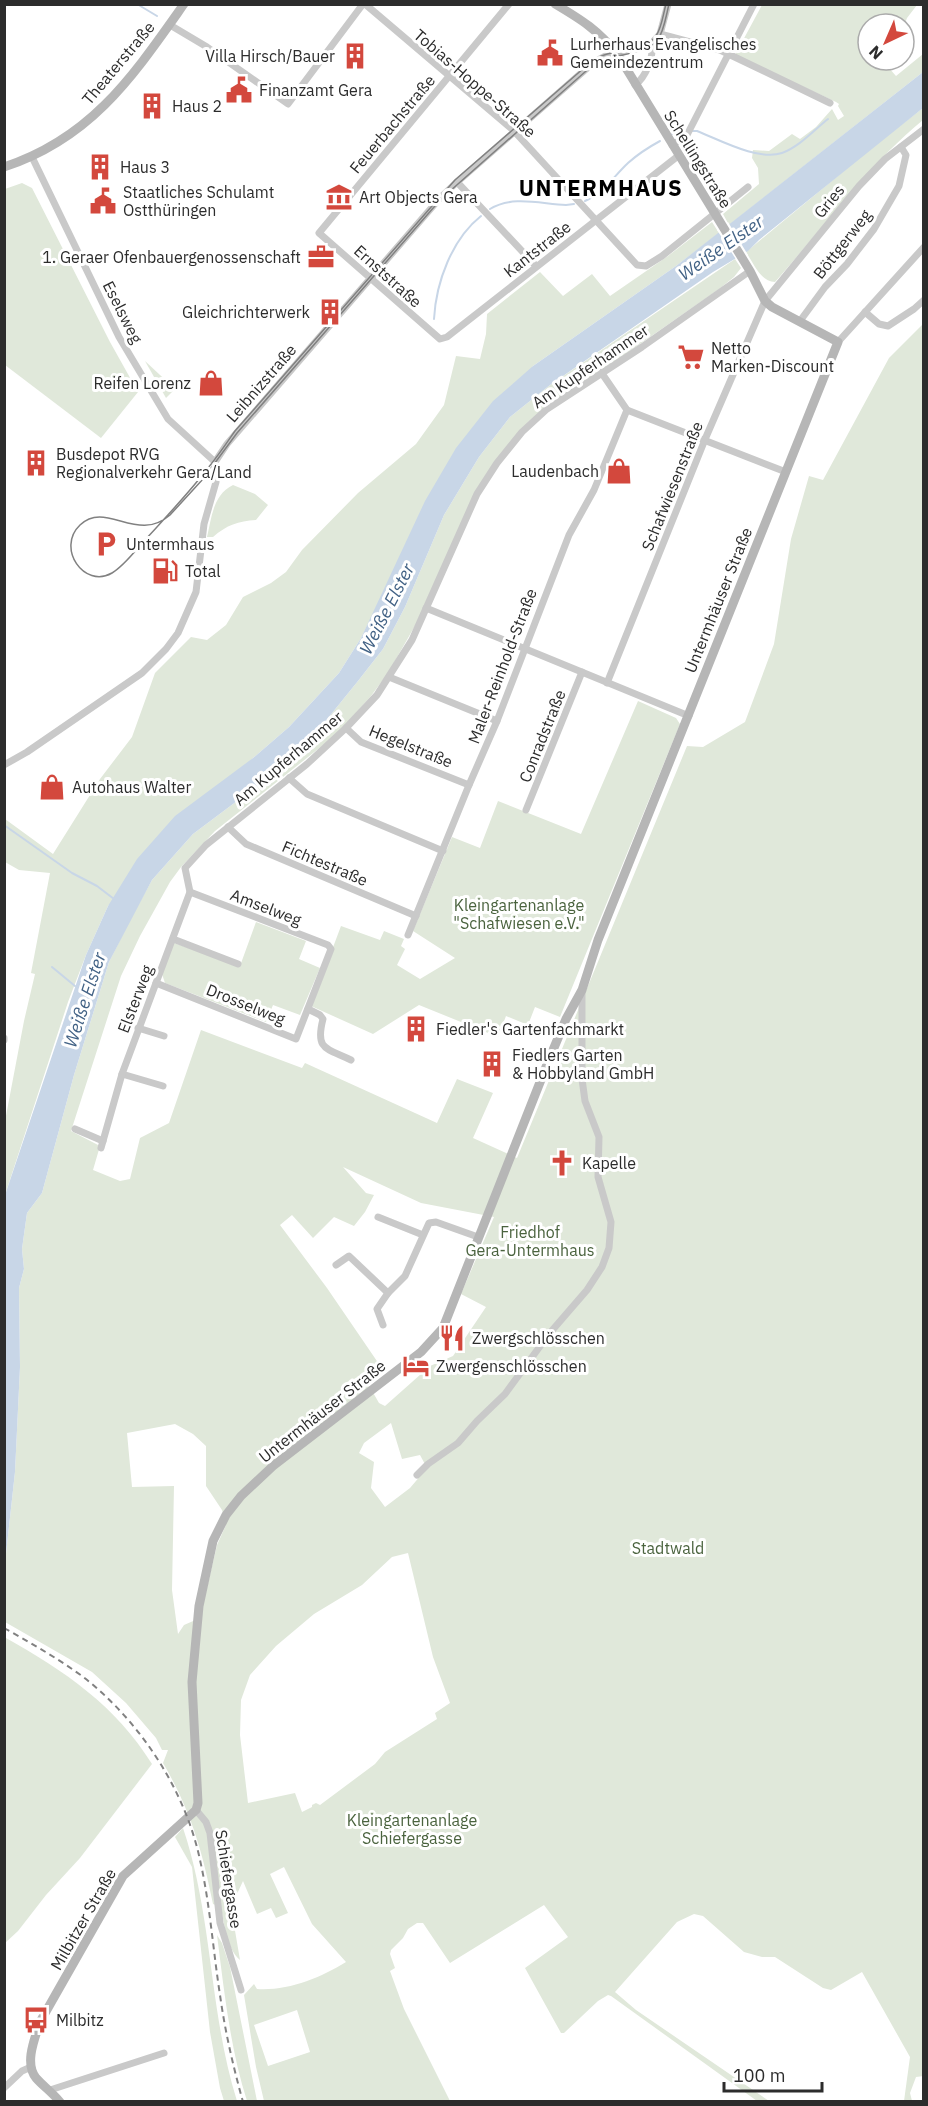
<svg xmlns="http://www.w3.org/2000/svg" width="928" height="2106" font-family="'IBM Plex Sans',sans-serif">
  <rect width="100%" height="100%" fill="#fff"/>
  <g fill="#e0e8da" fill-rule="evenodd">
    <polygon points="762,5 917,5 907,18 904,26 904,24 868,24 868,60 882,60 896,76 923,54 923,72 729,225 723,214 759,184 758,168 752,158 753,150 769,151 792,134 800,139 816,127 832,109 838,120 844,116 838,106 839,104 836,102 735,55"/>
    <path d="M923,108V120C866,167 824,227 775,282C760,281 754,264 746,252L874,146Z"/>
    <polygon points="22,183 32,188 110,342 138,392 101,438 5,365 5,189"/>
    <polygon points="712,222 719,233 676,266 533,366 391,578 361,638 339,673 289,727 253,758 108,906 86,955 68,1002 6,1192 5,1206 5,1121 24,1021 35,974 31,973 50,873 19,870 5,862 5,819 53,854 100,779 132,737 155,673 191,637 207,640 226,625 243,597 271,583 286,572 302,550 358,493 416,444 444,405 456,356 480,359 486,334 487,314 540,272 563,296 592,274 610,296 668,256"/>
    <path d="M735,259L741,268L734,277L719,289L528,422L469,506L416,624L388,673L371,696L337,734L215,831L181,867L170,882L140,936L121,976L71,1131L100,1146L93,1170L120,1181L130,1179L140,1138L169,1123L201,1030L302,1068L305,1063L437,1123L457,1079L493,1093L473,1138L517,1158L687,746L703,747L745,722L774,644L791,539L809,476L823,480L889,358L923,324L924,2076L916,2077L910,2093L912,2101H904L910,2057L862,1972L831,1990L823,1988L775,1957H762L744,1952L703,1916L694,1914L677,1922L615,1992L636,2010L769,2101H757L611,1996L608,1995L598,2001L564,2033H561L525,1968L568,1937L544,1905L450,1963L423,1923H417L408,1929L403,1938L391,1950L390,1954L395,1968L390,1971L404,2009L450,2101H264L256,2067L244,1995L254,1984L257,1989C288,1991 320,1978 346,1962L312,1924L284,1867L270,1874L288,1913L276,1918L271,1908L257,1914L243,1881L231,1907L240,1960C227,1949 224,1924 221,1907L213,1904C202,1850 191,1811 163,1763L168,1750H162L156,1738L126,1703L92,1672L5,1622V1563L15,1472L20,1367L19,1288L24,1269L22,1249L27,1213L42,1193L74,1075L109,962L131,918L152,880L193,834L265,780L300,749L324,723L358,681L383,649L405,607L444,515L479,457L510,417L550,385ZM343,1167L421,1203L494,1217L461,1294L486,1307L453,1356L430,1366L385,1406L379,1403L367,1382L381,1367L327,1288L280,1225L292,1215L313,1238L334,1217L354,1226L365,1212L374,1195L366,1193ZM391,1423L402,1459L420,1455L427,1468L410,1488L385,1507L371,1488L374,1462L359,1453L364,1443ZM175,1424L193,1434L206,1446V1486L222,1510L226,1525L217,1545L200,1618L184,1625L178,1634L172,1590L174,1486L132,1487L127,1433ZM408,1553L433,1657L450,1703L435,1713L437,1719L385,1752L375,1764L320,1805L316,1803L312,1805V1807L302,1812L295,1793L248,1803L240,1735L241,1700L250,1675L276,1646L314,1614L362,1585L392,1557ZM297,2010L310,2052L268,2066L254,2025Z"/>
    <polygon points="145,361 175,389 166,398"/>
    <path d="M233,485L255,494L268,505L256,520C238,521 227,525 213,537H207C212,516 213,495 233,485Z"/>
    <polygon points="638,701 676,718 680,724 560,1017 535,1007 528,1025 506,1016 498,1037 419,1005 373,1034 311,1006 341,926 380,940 384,931 404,939 401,946 405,949 397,965 420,979 455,958 413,931 452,837 480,848 498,801 581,834"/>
    <polygon points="256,922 306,941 299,959 320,968 300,1015 273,1005 266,1022 165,983 162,974 174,943 240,966"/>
    <path d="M6,1638C65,1671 116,1706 152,1764L80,1858L46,1895L18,1931L5,1943Z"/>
    <path d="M183,1828C213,1917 209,2012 237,2101H224L220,2088L210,2032L192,1867L175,1837Z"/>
    <path d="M217,1935L222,1943L230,1967L257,2101H247C230,2048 224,1990 217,1935Z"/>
  </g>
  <polygon fill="#c8d6e7" points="923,72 923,108 759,240 748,251 713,272 550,385 510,417 479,457 444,515 405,607 383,649 358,681 324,723 300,749 265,780 193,834 152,880 109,962 74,1075 42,1193 27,1213 22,1249 24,1269 19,1288 20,1367 15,1472 5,1563 4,1204 6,1192 86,955 108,906 137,859 175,816 253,758 289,727 339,673 361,638 425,501 456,448 493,401 533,366 676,266"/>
  <polygon fill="#fff" points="728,222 748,255 737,261 717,230"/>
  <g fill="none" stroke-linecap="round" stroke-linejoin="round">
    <g stroke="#c8d6e7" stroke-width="2">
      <polyline points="137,4 157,16"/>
      <path d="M691,131H697C720,140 758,161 782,153C799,147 814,130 828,119"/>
      <polyline points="672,134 683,132"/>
      <path d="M585,201C604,193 613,177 628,163C638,154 649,147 660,141"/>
      <path d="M490,209C513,195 541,204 566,205L574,204"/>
      <path d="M434,319C436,282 452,239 481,216"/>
      <polyline points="4,825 72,873 97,886 114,899"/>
      <polyline points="52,967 75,986"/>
    </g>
    <g stroke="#c9c9c9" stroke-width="7">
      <polyline points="365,4 513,130 637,265 646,266 662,256 748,187"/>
      <polyline points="509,4 319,233 440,339 447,337 678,156"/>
      <polyline points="170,25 207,47 288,104 363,4"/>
      <polyline points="660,34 720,50 830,103"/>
      <path d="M635,85C645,78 655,56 651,44"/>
      <polyline points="672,145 687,135 754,4"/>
      <polyline points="32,157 119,337 162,409 168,419 215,462"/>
      <polyline points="457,182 536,266"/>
      <polyline points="865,312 879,324 888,326 914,309 924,300"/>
      <polyline points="800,321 825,287 847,264 874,229 899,186 906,155 901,147"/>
      <polyline points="838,342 924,247"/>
      <polyline points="601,372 627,410 786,472"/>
      <polyline points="426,608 689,716"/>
      <polyline points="389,677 497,721"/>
      <polyline points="607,683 706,437 765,301 859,186 885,159 924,129"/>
      <polyline points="346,728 361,742 469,785"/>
      <polyline points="4,765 27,752 142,673 166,649 178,633 196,592 204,524 216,482 215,462 227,444 440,198 457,182 594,62 609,54 642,48 651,44 660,34 668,4"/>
      <polyline points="289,778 307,794 443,851"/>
      <polyline points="526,810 582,672"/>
      <polyline points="228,827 246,844 416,916"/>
      <polyline points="408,935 469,785 497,721 569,535 594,490 627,410"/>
      <polyline points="173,939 238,964"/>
      <polyline points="156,983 296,1039 331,949 328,945 190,892"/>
      <path d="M308,1009L320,1015L323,1019C315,1050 326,1048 351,1060"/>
      <polyline points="138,1028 164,1036"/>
      <polyline points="4,1038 4,1040"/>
      <polyline points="122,1074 163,1086"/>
      <polyline points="75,1129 103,1141"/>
      <polyline points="101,1148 122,1074 190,892 185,868 206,845 307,764 346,728 377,695 412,640 477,494 497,463 522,432 547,409 642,347 750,271"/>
      <polyline points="378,1217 423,1235"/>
      <polyline points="336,1265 349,1256 388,1293"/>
      <polyline points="383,1325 377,1309 388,1293 405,1276 429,1223 436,1222 478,1237"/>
      <polyline points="417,1475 428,1464 458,1443 477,1421 505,1394 549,1334 587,1290 602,1267 609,1248 611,1222 598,1177 599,1137 585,1101 582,1079 582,990"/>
      <polyline points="196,1810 206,1822 210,1833 220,1923 241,1990"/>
      <polyline points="4,2088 22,2071 31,2067"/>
      <polyline points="50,2090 164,2053"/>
    </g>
    <g stroke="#b6b6b6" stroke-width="9">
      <path d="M4,167C92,138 133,76 184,4"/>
      <path d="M60,2102C53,2093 43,2086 36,2078C24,2063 35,2038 40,2022L123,1876L196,1810L198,1803L192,1682L199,1606L213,1541L226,1515L241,1496L273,1466L421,1352L443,1328L548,1062L566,1019L582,990L598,940L838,342L772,307L765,301L750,271L618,55C598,30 582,20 555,4"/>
    </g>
    <path stroke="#818181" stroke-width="1.5" d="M666,4C663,15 662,27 656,36C646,53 612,47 592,61L455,180L439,198L235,431C226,444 218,456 208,468C188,494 166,517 144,541C135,551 124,566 112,573C84,589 56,548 80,525C106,500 137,544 170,515L203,479L237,433L441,199L594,64C611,55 646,54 657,41C664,32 666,16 669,4"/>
    <path stroke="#818181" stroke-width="2" stroke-dasharray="6 4.5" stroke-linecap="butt" d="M4,1628C31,1643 57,1658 82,1676C139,1720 185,1789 200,1860C210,1904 213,1950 220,1995C225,2031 233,2066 243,2102"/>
  </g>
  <defs>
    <g id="civic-bare" transform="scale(2.07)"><path d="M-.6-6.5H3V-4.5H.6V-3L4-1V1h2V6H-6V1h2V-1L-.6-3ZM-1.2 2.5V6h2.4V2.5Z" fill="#d3483d" stroke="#fff" stroke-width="2.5" paint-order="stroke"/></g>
    <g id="building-bare" transform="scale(2.07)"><path d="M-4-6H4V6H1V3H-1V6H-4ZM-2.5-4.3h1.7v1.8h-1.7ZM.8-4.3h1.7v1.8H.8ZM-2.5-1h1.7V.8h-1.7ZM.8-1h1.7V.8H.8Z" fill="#d3483d" stroke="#fff" stroke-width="2.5" paint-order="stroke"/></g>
    <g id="museum-bare" transform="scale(2.07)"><path d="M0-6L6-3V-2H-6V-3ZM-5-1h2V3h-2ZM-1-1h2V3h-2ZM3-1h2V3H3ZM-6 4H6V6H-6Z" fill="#d3483d" stroke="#fff" stroke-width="2.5" paint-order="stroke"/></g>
    <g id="office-bare" transform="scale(2.07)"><path d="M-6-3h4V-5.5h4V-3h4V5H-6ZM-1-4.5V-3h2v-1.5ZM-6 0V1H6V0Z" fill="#d3483d" stroke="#fff" stroke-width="2.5" paint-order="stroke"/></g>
    <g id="supermarket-bare" transform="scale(2.07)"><path d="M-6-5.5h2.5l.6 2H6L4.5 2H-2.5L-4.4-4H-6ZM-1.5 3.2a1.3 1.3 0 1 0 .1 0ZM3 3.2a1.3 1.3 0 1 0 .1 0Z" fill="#d3483d" stroke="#fff" stroke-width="2.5" paint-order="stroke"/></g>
    <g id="shop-bare" transform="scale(2.07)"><path d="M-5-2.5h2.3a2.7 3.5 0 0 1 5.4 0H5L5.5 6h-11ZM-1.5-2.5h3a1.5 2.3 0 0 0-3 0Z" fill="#d3483d" stroke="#fff" stroke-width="2.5" paint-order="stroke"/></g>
    <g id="parking-bare" transform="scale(2.07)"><path d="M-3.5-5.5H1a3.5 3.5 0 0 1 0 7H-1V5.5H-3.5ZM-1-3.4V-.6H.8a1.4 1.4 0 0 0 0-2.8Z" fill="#d3483d" stroke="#fff" stroke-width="2.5" paint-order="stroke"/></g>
    <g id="fuel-bare" transform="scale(2.07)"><path d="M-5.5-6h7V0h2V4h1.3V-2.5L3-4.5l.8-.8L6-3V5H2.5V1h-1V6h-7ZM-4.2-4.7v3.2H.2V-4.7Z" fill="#d3483d" stroke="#fff" stroke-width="2.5" paint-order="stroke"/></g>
    <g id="church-bare" transform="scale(2.07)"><path d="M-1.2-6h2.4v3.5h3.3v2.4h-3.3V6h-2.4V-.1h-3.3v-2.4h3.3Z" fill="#d3483d" stroke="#fff" stroke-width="2.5" paint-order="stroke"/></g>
    <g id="restaurant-bare" transform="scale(2.07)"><path d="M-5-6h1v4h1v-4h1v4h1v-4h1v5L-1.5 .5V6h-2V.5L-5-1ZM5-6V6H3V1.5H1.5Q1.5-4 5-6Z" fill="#d3483d" stroke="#fff" stroke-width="2.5" paint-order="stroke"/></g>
    <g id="hotel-bare" transform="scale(2.07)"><path d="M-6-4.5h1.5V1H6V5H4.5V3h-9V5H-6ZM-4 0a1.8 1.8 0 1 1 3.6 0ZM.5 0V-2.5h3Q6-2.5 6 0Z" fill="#d3483d" stroke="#fff" stroke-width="2.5" paint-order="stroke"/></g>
    <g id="bus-bare" transform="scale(2.07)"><path d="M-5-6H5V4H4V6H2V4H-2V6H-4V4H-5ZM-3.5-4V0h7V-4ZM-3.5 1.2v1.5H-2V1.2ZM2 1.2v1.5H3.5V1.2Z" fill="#d3483d" stroke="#fff" stroke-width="2.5" paint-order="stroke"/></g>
  </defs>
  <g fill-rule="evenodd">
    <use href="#civic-bare" x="550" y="53"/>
    <use href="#building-bare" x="355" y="56"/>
    <use href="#civic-bare" x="239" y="90"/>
    <use href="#building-bare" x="152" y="106"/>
    <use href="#building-bare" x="100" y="167"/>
    <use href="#museum-bare" x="339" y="197"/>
    <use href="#civic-bare" x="103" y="201"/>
    <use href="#office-bare" x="321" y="257"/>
    <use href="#building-bare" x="330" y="312"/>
    <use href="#supermarket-bare" x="691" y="357"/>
    <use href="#shop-bare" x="211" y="383"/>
    <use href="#building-bare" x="36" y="463"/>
    <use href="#shop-bare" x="619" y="471"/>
    <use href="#parking-bare" x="106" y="544"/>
    <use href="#fuel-bare" x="165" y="571"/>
    <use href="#shop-bare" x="52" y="787"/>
    <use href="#building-bare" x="416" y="1029"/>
    <use href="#building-bare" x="492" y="1064"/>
    <use href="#church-bare" x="562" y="1163"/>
    <use href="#restaurant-bare" x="452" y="1338"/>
    <use href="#hotel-bare" x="416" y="1366"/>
    <use href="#bus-bare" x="36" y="2020"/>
  </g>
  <g text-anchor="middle" stroke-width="6" stroke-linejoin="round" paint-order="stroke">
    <g font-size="16" fill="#2c2c2c" stroke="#fff" text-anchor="start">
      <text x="570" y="50">Lurherhaus Evangelisches<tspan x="570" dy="18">Gemeindezentrum</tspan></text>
      <text x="335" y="62" text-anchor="end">Villa Hirsch/Bauer</text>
      <text x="259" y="96">Finanzamt Gera</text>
      <text x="172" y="112">Haus 2</text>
      <text x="120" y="173">Haus 3</text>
      <text x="123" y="198">Staatliches Schulamt<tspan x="123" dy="18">Ostthüringen</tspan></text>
      <text x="359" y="203">Art Objects Gera</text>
      <text x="301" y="263" text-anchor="end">1. Geraer Ofenbauergenossenschaft</text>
      <text x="310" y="318" text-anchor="end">Gleichrichterwerk</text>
      <text x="711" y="354">Netto<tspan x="711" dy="18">Marken-Discount</tspan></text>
      <text x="191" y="389" text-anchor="end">Reifen Lorenz</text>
      <text x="56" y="460">Busdepot RVG<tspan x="56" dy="18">Regionalverkehr Gera/Land</tspan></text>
      <text x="599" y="477" text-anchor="end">Laudenbach</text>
      <text x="126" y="550">Untermhaus</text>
      <text x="185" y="577">Total</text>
      <text x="72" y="793">Autohaus Walter</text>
      <text x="436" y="1035">Fiedler's Gartenfachmarkt</text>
      <text x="512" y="1061">Fiedlers Garten<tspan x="512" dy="18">&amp; Hobbyland GmbH</tspan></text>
      <text x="582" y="1169">Kapelle</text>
      <text x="472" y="1344">Zwergschlösschen</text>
      <text x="436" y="1372">Zwergenschlösschen</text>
      <text x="56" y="2026">Milbitz</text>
    </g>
    <g font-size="16" fill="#2c2c2c" stroke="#fff">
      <text transform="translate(118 63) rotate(-50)" y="6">Theaterstraße</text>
      <text transform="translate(475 83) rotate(41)" y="6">Tobias-Hoppe-Straße</text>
      <text transform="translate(392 124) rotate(-50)" y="6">Feuerbachstraße</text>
      <text transform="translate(698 159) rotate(58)" y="6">Schellingstraße</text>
      <text transform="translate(829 201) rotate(-51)" y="6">Gries</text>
      <text transform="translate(842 244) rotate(-52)" y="6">Böttgerweg</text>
      <text transform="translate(537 249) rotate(-38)" y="6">Kantstraße</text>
      <text transform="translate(388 276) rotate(42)" y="6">Ernststraße</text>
      <text transform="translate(123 312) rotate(63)" y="6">Eselsweg</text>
      <text transform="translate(590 366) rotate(-34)" y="6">Am Kupferhammer</text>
      <text transform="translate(261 383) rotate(-49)" y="6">Leibnizstraße</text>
      <text transform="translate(672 486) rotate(-68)" y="6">Schafwiesenstraße</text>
      <text transform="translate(718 600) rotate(-68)" y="6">Untermhäuser Straße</text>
      <text transform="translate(502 666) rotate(-69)" y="6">Maler-Reinhold-Straße</text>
      <text transform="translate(542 736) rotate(-68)" y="6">Conradstraße</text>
      <text transform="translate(411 746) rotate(22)" y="6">Hegelstraße</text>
      <text transform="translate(288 758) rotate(-40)" y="6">Am Kupferhammer</text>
      <text transform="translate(325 863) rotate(23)" y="6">Fichtestraße</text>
      <text transform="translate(266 907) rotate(21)" y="6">Amselweg</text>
      <text transform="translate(135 999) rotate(-69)" y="6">Elsterweg</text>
      <text transform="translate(246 1004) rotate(22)" y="6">Drosselweg</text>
      <text transform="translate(322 1411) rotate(-38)" y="6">Untermhäuser Straße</text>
      <text transform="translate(229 1879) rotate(81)" y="6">Schiefergasse</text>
      <text transform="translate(83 1919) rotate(-60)" y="6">Milbitzer Straße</text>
    </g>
    <g font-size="16" fill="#4a633e" stroke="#fff">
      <text x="519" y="911">Kleingartenanlage<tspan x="519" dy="18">"Schafwiesen e.V."</tspan></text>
      <text x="530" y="1238">Friedhof<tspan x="530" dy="18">Gera-Untermhaus</tspan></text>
      <text x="668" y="1554">Stadtwald</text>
      <text x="412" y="1826">Kleingartenanlage<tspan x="412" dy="18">Schiefergasse</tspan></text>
    </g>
    <g font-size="18" font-style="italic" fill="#426285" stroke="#fff">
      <text transform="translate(721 248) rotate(-35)" y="6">Weiße Elster</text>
      <text transform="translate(387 609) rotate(-63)" y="6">Weiße Elster</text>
      <text transform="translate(85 1000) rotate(-72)" y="6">Weiße Elster</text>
    </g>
    <g font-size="22" font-weight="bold" letter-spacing="1.5" fill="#000" stroke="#fff">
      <text x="601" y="196">UNTERMHAUS</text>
    </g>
  </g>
  <rect width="928" height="2106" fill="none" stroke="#2c2c2c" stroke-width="12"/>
  <g transform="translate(886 42) rotate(224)"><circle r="28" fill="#ffffff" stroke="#ababab" stroke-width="1.5"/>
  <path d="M0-4.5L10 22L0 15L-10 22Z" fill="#d3483d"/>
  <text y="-9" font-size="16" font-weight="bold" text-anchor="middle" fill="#2c2c2c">N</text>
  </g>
  <path d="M724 2082v9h98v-9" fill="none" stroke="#2c2c2c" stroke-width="3"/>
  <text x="733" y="2082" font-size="18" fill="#2c2c2c" stroke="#ffffff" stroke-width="4.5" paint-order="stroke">100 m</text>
</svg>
